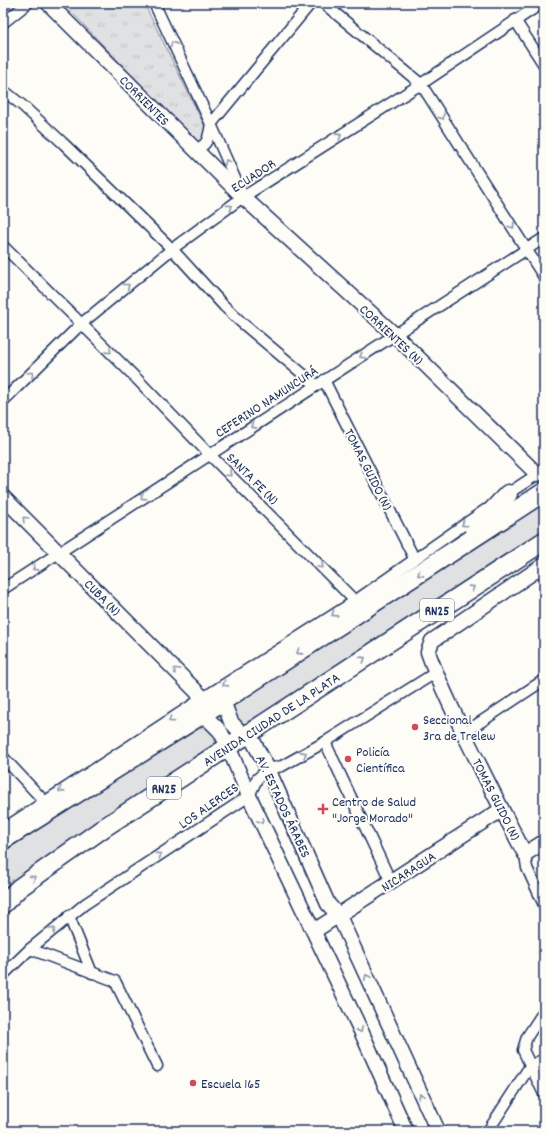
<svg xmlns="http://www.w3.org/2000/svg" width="547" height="1134" font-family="Dekko,sans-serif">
  <defs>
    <pattern id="park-tufts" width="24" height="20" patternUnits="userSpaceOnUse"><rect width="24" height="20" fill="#e0e1e3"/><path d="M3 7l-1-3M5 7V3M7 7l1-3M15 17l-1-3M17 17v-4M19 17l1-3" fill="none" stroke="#c0c1c5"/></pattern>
  </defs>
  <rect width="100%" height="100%" fill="#fdfcf7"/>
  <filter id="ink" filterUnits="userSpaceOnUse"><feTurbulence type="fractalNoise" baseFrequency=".025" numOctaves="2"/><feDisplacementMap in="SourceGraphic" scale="8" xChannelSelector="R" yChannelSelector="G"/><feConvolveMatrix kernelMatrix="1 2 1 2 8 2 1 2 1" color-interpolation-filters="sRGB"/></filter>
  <g filter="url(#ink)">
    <g fill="#e0e1e3" stroke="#7e88a0">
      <polygon points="544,497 544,534 250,725 239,722 232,712 233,701"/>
      <polygon points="197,725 206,726 215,737 215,747 90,827 3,888 3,852"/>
    </g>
    <polygon fill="url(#park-tufts)" stroke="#7e88a0" points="63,3 144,3 207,131 204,141 197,144"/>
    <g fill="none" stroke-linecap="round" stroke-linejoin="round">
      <g stroke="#1b2f5e" stroke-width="13">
        <g id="street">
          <polyline points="154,3 211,124 241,192"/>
          <polyline points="323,3 421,84 544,277"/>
          <polyline points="515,20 544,65"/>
          <polyline points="3,23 28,3"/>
          <polyline points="3,90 23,106 64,144 172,249 224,306 241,322 316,385"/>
          <path d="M194,150C209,145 208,138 211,124L311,3"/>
          <polyline points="3,246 136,378 209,454 355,601"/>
          <polyline points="324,380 414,558"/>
          <polyline points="3,401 81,324 172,249 243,197 421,84 542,3"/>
          <polyline points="504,496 544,470"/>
          <polyline points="3,589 544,238"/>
          <polyline points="464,733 544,680"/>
          <polyline points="325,742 391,882"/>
          <polyline points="3,757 44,801"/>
          <polyline points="3,829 203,698 355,601 485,510"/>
          <polyline points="525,854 527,868 544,905"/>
          <polyline points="69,916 92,973"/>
          <polyline points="30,949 115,981 157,1066"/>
          <polyline points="3,975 30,949 85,904 249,796 257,779 268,769 282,766 325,742 435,673"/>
          <polyline points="544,1011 527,1037 523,1050 544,1094"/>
          <polyline points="488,1131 530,1066 544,1059"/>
        </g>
      </g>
      <g stroke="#1b2f5e" stroke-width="17">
        <g id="secondary">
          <polyline points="48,3 243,197 395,335 537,474"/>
          <polyline points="3,497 203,698"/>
          <path d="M544,565L432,641L428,652C438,681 452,708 465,736C485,776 504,815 525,854L544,842"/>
          <polyline points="203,698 223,701 231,722 244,736 253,741 268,769 328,904 339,916 438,1131"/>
          <polyline points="203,705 203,714 220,731 228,746 249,796 361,1031 406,1131"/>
          <polyline points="314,931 501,810"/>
        </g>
      </g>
      <g stroke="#1b2f5e" stroke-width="21">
        <g id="highway">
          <polyline points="474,530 508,494"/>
          <polyline points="3,840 203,714 544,492"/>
          <polyline points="3,904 19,888 105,827 544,541"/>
        </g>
      </g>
      <use href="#street" stroke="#fdfcf7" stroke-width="10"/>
      <use href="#secondary" stroke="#fdfcf7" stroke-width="14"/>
      <use href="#highway" stroke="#fdfcf7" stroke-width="18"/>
    </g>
    <defs><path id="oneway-chevron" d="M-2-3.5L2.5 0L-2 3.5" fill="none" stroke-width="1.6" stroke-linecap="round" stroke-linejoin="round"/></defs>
    <g stroke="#8c96aa">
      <use href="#oneway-chevron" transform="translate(173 44) rotate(-115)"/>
      <use href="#oneway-chevron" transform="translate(442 117) rotate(57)"/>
      <use href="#oneway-chevron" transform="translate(339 136) rotate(-33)"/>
      <use href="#oneway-chevron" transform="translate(227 162) rotate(-114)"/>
      <use href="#oneway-chevron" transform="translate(230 207) rotate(-36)"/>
      <use href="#oneway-chevron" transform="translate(512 226) rotate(57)"/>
      <use href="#oneway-chevron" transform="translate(127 286) rotate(-39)"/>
      <use href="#oneway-chevron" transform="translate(109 351) rotate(44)"/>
      <use href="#oneway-chevron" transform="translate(362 356) rotate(148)"/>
      <use href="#oneway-chevron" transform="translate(31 374) rotate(-45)"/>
      <use href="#oneway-chevron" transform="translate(253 426) rotate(147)"/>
      <use href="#oneway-chevron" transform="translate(229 474) rotate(45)"/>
      <use href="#oneway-chevron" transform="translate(143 497) rotate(147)"/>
      <use href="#oneway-chevron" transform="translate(25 519) rotate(-135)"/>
      <use href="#oneway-chevron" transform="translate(464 524) rotate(146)"/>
      <use href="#oneway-chevron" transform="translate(321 566) rotate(45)"/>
      <use href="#oneway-chevron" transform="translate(35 568) rotate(147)"/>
      <use href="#oneway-chevron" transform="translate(420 574) rotate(147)"/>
      <use href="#oneway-chevron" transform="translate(472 588) rotate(-33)"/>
      <use href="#oneway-chevron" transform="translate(334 614) rotate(147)"/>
      <use href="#oneway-chevron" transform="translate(299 652) rotate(147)"/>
      <use href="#oneway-chevron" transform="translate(363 659) rotate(-33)"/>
      <use href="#oneway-chevron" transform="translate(176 670) rotate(-135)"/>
      <use href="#oneway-chevron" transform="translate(225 684) rotate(148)"/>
      <use href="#oneway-chevron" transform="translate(171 720) rotate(146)"/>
      <use href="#oneway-chevron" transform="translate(304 754) rotate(-29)"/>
      <use href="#oneway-chevron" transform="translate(61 790) rotate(147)"/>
      <use href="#oneway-chevron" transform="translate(261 821) rotate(64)"/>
      <use href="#oneway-chevron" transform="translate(159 855) rotate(-34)"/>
      <use href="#oneway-chevron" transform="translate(33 878) rotate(-36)"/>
      <use href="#oneway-chevron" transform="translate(53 930) rotate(-40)"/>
      <use href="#oneway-chevron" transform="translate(367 977) rotate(-115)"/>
      <use href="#oneway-chevron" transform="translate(360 1030) rotate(65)"/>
      <use href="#oneway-chevron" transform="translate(421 1096) rotate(-115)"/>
    </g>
  </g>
  <g fill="#d1495b" stroke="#fdfcf7" stroke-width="1.5">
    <circle cx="415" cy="727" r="4"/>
    <circle cx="348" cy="759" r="4"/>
    <path d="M321 803h4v4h4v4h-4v4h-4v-4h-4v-4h4z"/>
    <circle cx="193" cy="1083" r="4"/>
  </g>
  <g text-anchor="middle" stroke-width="4" stroke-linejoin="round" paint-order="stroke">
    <g fill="#fdfcf7" stroke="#5f6c8c" stroke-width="1">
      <rect x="420" y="599" width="34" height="22" rx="3"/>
      <rect x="147" y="777" width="34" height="22" rx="3"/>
    </g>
    <g font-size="13" font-weight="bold" fill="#1b2f5e">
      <text x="437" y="615">RN25</text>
      <text x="164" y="793">RN25</text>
    </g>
    <g font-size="14" fill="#1b2f5e" stroke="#fdfcf7">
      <text transform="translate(145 100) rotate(45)" y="5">CORRIENTES</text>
      <text transform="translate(253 175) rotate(-33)" y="5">ECUADOR</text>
      <text transform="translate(392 334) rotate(43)" y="5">CORRIENTES (N)</text>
      <text transform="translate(266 401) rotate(-33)" y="5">CEFERINO NAMUNCURÁ</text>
      <text transform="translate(369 469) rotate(63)" y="5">TOMAS GUIDO (N)</text>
      <text transform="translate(253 478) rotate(45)" y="5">SANTA FE (N)</text>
      <text transform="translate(103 597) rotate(45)" y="5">CUBA (N)</text>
      <text transform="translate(271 719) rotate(-33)" y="5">AVENIDA CIUDAD DE LA PLATA</text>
      <text transform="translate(497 799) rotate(63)" y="5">TOMAS GUIDO (N)</text>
      <text transform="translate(208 805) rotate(-35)" y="5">LOS ALERCES</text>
      <text transform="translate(284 806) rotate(65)" y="5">AV. ESTADOS ÁRABES</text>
      <text transform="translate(408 871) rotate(-33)" y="5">NICARAGUA</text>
    </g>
    <g font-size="14" fill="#1b2f5e" stroke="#fdfcf7" text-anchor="start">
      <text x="423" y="724">Seccional<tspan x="423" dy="16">3ra de Trelew</tspan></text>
      <text x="356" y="756">Policía<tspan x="356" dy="16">Científica</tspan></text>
      <text x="332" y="806">Centro de Salud<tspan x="332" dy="16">"Jorge Morado"</tspan></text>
      <text x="201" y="1088">Escuela 165</text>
    </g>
  </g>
  <rect width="547" height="1134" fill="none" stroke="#fdfcf7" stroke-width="16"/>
  <rect x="8" y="8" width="531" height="1118" fill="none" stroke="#1b2f5e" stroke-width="1.5" filter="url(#ink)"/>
</svg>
